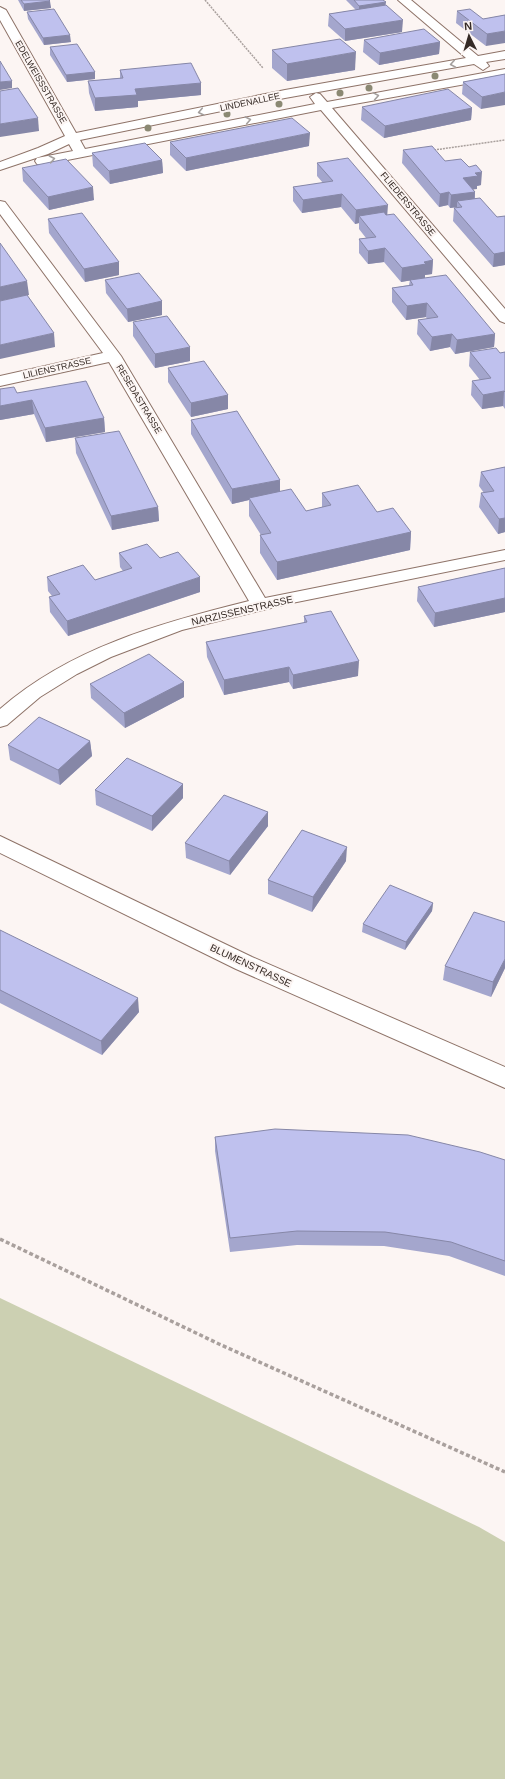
<svg xmlns="http://www.w3.org/2000/svg" width="505" height="1779" font-family="Arial,sans-serif">
  <rect width="100%" height="100%" fill="#fcf5f3"/>
  <polygon fill="#ccd0b2" points="0,1298 479,1527 505,1542 505,1779 0,1779"/>
  <g fill="none" stroke-linecap="round" stroke-linejoin="round">
    <g stroke="#8e7368" stroke-width="2">
      <g id="street">
        <polygon points="398,0 411,0 478,56 505,51 505,59 486,62 489,66 483,70 474,64 285,98 80,140 85,149 315,104 310,97 316,93 320,94 327,102 505,69 505,77 332,108 505,309 505,323 500,321 321,110 42,165 37,164 35,161 37,158 73,151 69,144 48,154 0,170 0,162 38,148 65,136 0,20 0,7 6,10 76,133 285,90 466,58"/>
        <path d="M0,201L5,202L121,356L265,598L505,550V560L287,604L182,630L111,657L77,674L40,697L7,725L0,727V709C70,648 160,623 249,601L109,362L0,386V376L103,353L0,214Z"/>
        <polygon points="0,836 252,957 505,1067 505,1088 236,969 0,853"/>
      </g>
    </g>
    <g stroke="#a9a09d" stroke-width="1.5" stroke-dasharray="2 1" stroke-linecap="butt">
      <polyline points="205,0 263,68"/>
      <polyline points="434,150 505,140"/>
    </g>
    <polyline stroke="#a9a09d" stroke-width="3.5" stroke-dasharray="4 2.5" stroke-linecap="butt" points="0,1239 219,1344 505,1472"/>
    <use href="#street" fill="#fff" fill-rule="evenodd"/>
  </g>
  <g fill="#8b8973">
    <circle cx="435" cy="76" r="3.5"/>
    <circle cx="369" cy="88" r="3.5"/>
    <circle cx="340" cy="93" r="3.5"/>
    <circle cx="279" cy="104" r="3.5"/>
    <circle cx="227" cy="114" r="3.5"/>
    <circle cx="148" cy="128" r="3.5"/>
  </g>
  <g fill="#a4a6cd">
    <polygon points="18,0 49,0 51,8 24,11"/>
    <polygon points="346,0 383,0 385,5 402,32 345,41 328,26 329,14 356,10"/>
    <polygon points="457,11 483,19 505,15 486,46 456,23"/>
    <polygon points="27,12 71,42 44,45 28,19"/>
    <polygon points="364,40 440,42 439,54 379,65 363,52"/>
    <polygon points="50,47 95,72 95,79 67,82 50,55"/>
    <polygon points="272,50 355,70 287,81 272,68"/>
    <polygon points="120,70 201,83 201,95 138,101 138,107 95,111 89,93 88,81 120,78"/>
    <polygon points="505,74 481,109 462,94 463,82"/>
    <polygon points="362,107 472,108 471,120 384,138 361,120"/>
    <polygon points="170,142 309,146 186,171 170,155"/>
    <polygon points="403,150 445,161 481,185 477,186 477,189 473,189 475,192 475,198 497,217 505,216 505,265 493,267 453,221 454,208 457,207 450,208 448,205 439,207 402,163"/>
    <polygon points="92,153 162,160 163,173 110,184 93,166"/>
    <polygon points="317,163 387,215 433,260 432,274 425,275 425,278 495,334 494,347 455,354 450,347 430,351 417,334 418,320 427,319 426,317 406,320 392,302 392,288 409,285 410,280 418,279 401,282 384,262 368,264 359,253 359,239 366,238 359,229 359,223 355,224 341,207 302,213 293,201 293,187 323,183 317,176"/>
    <polygon points="22,168 94,200 49,210 23,181"/>
    <polygon points="48,219 119,262 119,275 85,282 49,233"/>
    <polygon points="105,280 162,301 162,315 128,322 106,293"/>
    <polygon points="133,322 190,361 155,368 133,336"/>
    <polygon points="470,352 500,353 505,352 505,409 503,406 482,409 471,395 472,381 480,380 469,366"/>
    <polygon points="168,368 228,395 228,409 191,417 168,382"/>
    <polygon points="0,389 17,393 104,418 105,432 46,442 34,414 0,420"/>
    <polygon points="191,420 280,480 280,491 306,511 322,507 322,493 377,512 411,532 410,550 277,580 260,553 260,535 261,535 249,516 249,500 232,504 191,434"/>
    <polygon points="75,438 158,507 159,521 112,530 76,453"/>
    <polygon points="505,467 505,532 498,534 479,507 481,493 484,493 479,486 481,472"/>
    <polygon points="119,553 160,558 200,592 68,636 50,612 49,597 52,596 48,591 47,577 95,580 123,571 120,567"/>
    <polygon points="505,568 505,612 434,627 417,601 418,587"/>
    <polygon points="304,616 358,676 293,689 289,682 224,695 207,657 206,642 304,623"/>
    <polygon points="184,682 184,697 125,728 91,698 90,684"/>
    <polygon points="90,741 92,756 60,785 10,760 8,745"/>
    <polygon points="95,790 183,798 152,831 96,805"/>
    <polygon points="268,812 268,826 230,875 186,858 185,843"/>
    <polygon points="346,861 312,912 268,894 268,880"/>
    <polygon points="433,903 432,911 405,950 362,932 363,924"/>
    <polygon points="505,922 505,968 491,997 443,980 445,966"/>
    <polygon points="0,930 139,1012 102,1055 0,1003"/>
    <polygon points="215,1137 505,1160 505,1276 449,1256 384,1246 297,1245 230,1252 215,1151"/>
  </g>
  <g fill="#8687a7">
    <polygon points="50,1 51,8 24,11 24,4"/>
    <polygon points="386,2 385,9 359,13 359,6"/>
    <polygon points="403,20 402,32 345,41 345,29"/>
    <polygon points="505,31 505,43 486,46 487,34"/>
    <polygon points="70,35 71,42 44,45 43,38"/>
    <polygon points="440,42 439,54 379,65 380,53"/>
    <polygon points="356,52 355,70 287,81 287,64"/>
    <polygon points="95,72 95,79 67,82 66,75"/>
    <polygon points="12,81 12,88 0,90 0,82"/>
    <polygon points="201,83 201,95 138,101 138,107 95,111 95,98 135,89"/>
    <polygon points="505,92 505,105 481,109 482,97"/>
    <polygon points="472,108 471,120 384,138 385,126"/>
    <polygon points="38,118 39,131 0,137 0,124"/>
    <polygon points="310,133 309,146 186,171 186,158"/>
    <polygon points="162,160 163,173 110,184 109,171"/>
    <polygon points="482,172 481,185 477,186 477,189 462,191 463,178 475,173"/>
    <polygon points="93,187 94,200 49,210 48,197"/>
    <polygon points="449,192 448,205 439,207 440,194"/>
    <polygon points="475,192 474,205 457,201 457,207 450,208 451,195"/>
    <polygon points="342,194 341,207 302,213 303,200"/>
    <polygon points="388,205 387,218 359,216 359,223 355,224 356,210"/>
    <polygon points="385,248 384,262 368,264 368,251"/>
    <polygon points="505,252 505,265 493,267 494,254"/>
    <polygon points="433,260 432,274 425,275 425,278 401,282 402,268 424,262"/>
    <polygon points="119,262 119,275 85,282 84,269"/>
    <polygon points="27,281 29,295 0,301 0,287"/>
    <polygon points="162,301 162,315 128,322 127,309"/>
    <polygon points="427,303 426,317 406,320 407,306"/>
    <polygon points="54,333 55,347 0,359 0,345"/>
    <polygon points="452,334 450,347 430,351 432,337"/>
    <polygon points="495,334 494,347 455,354 457,340"/>
    <polygon points="190,347 190,361 155,368 155,354"/>
    <polygon points="504,391 503,406 482,409 483,395"/>
    <polygon points="228,395 228,409 191,417 191,403"/>
    <polygon points="32,400 34,414 0,420 0,406"/>
    <polygon points="104,418 105,432 46,442 45,428"/>
    <polygon points="280,480 280,494 249,498 249,500 232,504 232,489"/>
    <polygon points="158,507 159,521 112,530 111,516"/>
    <polygon points="505,518 505,532 498,534 499,519"/>
    <polygon points="411,532 410,550 277,580 277,562"/>
    <polygon points="200,577 200,592 68,636 67,621"/>
    <polygon points="505,598 505,612 434,627 435,613"/>
    <polygon points="359,661 358,676 293,689 293,675"/>
    <polygon points="289,667 289,682 224,695 224,680"/>
    <polygon points="184,682 184,697 125,728 124,713"/>
    <polygon points="90,741 92,756 60,785 58,770"/>
    <polygon points="183,784 183,798 152,831 152,816"/>
    <polygon points="268,812 268,826 230,875 229,861"/>
    <polygon points="347,847 346,861 312,912 313,897"/>
    <polygon points="433,903 432,911 405,950 406,942"/>
    <polygon points="505,959 505,968 491,997 493,982"/>
    <polygon points="138,998 139,1012 102,1055 101,1041"/>
  </g>
  <g fill="#bfc1ee" stroke="#8687a7">
    <polygon points="21,0 49,0 50,1 24,4"/>
    <polygon points="354,0 383,0 386,2 359,6"/>
    <polygon points="386,5 403,20 345,29 329,14"/>
    <polygon points="54,9 70,35 43,38 27,12"/>
    <polygon points="470,9 483,19 505,15 505,31 487,34 457,11"/>
    <polygon points="424,29 440,42 380,53 364,40"/>
    <polygon points="340,39 356,52 287,64 272,50"/>
    <polygon points="77,44 95,72 66,75 50,47"/>
    <polygon points="0,61 12,81 0,82"/>
    <polygon points="191,63 201,83 135,89 137,95 95,98 88,81 123,78 120,70"/>
    <polygon points="505,74 505,92 482,97 463,82"/>
    <polygon points="18,88 38,118 0,124 0,91"/>
    <polygon points="448,89 472,108 385,126 362,107"/>
    <polygon points="292,118 310,133 186,158 170,142"/>
    <polygon points="145,143 162,160 109,171 92,153"/>
    <polygon points="432,146 445,161 461,159 469,167 476,165 482,172 475,173 478,176 463,178 475,192 451,195 449,192 440,194 403,150"/>
    <polygon points="348,158 388,205 356,210 342,194 303,200 293,187 333,181 317,163"/>
    <polygon points="66,159 93,187 48,197 22,168"/>
    <polygon points="480,198 497,217 505,216 505,252 494,254 454,208 462,207 457,201"/>
    <polygon points="384,212 386,215 394,214 433,260 424,262 426,264 402,268 385,248 368,251 359,239 376,237 359,216"/>
    <polygon points="82,213 119,262 84,269 48,219"/>
    <polygon points="0,243 27,281 0,287"/>
    <polygon points="139,273 162,301 127,309 105,280"/>
    <polygon points="446,275 495,334 457,340 452,334 432,337 418,320 438,317 427,303 407,306 392,288 413,285 410,280"/>
    <polygon points="27,295 54,333 0,345 0,301"/>
    <polygon points="167,316 190,347 155,354 133,322"/>
    <polygon points="496,348 500,353 505,352 505,392 504,391 483,395 472,381 491,378 470,352"/>
    <polygon points="204,361 228,395 191,403 168,368"/>
    <polygon points="86,381 104,418 45,428 32,400 0,406 0,389 14,387 17,393"/>
    <polygon points="237,411 280,480 232,489 191,420"/>
    <polygon points="119,431 158,507 111,516 75,438"/>
    <polygon points="505,467 505,518 499,519 481,493 494,491 481,472"/>
    <polygon points="358,485 377,512 393,508 411,532 277,562 260,535 271,533 249,498 291,489 306,511 331,505 322,493"/>
    <polygon points="147,544 160,558 178,552 200,577 67,621 49,597 60,594 47,577 83,565 95,580 132,568 119,553"/>
    <polygon points="505,568 505,598 435,613 418,587"/>
    <polygon points="331,611 359,661 293,675 289,667 224,680 206,642 307,622 304,616"/>
    <polygon points="149,654 184,682 124,713 90,684"/>
    <polygon points="39,717 90,741 58,770 8,745"/>
    <polygon points="127,758 183,784 152,816 95,790"/>
    <polygon points="224,795 268,812 229,861 185,843"/>
    <polygon points="302,830 347,847 313,897 268,880"/>
    <polygon points="390,885 433,903 406,942 363,924"/>
    <polygon points="474,912 505,922 505,959 493,982 445,966"/>
    <polygon points="0,930 138,998 101,1041 0,990"/>
    <polygon points="275,1129 408,1135 480,1152 505,1160 505,1261 451,1242 385,1232 297,1231 230,1238 215,1137"/>
  </g>
  <defs><path id="oneway-chevron" d="M-2-3.5L2.5 0L-2 3.5" fill="none" stroke-width="1.6" stroke-linecap="round" stroke-linejoin="round"/></defs>
  <g stroke="#a49f9d">
    <use href="#oneway-chevron" transform="translate(453 64) rotate(170)"/>
    <use href="#oneway-chevron" transform="translate(376 96) rotate(-10)"/>
    <use href="#oneway-chevron" transform="translate(201 112) rotate(168)"/>
    <use href="#oneway-chevron" transform="translate(248 120) rotate(-11)"/>
    <use href="#oneway-chevron" transform="translate(52 159) rotate(-11)"/>
  </g>
  <g text-anchor="middle" stroke-width="4" stroke-linejoin="round" paint-order="stroke">
    <g font-size="9" fill="#352a25" stroke="#fcf5f3">
      <text transform="translate(41 82) rotate(60)" y="3">EDELWEISSSTRASSE</text>
      <text transform="translate(250 102) rotate(-12)" y="3">LINDENALLEE</text>
      <text transform="translate(408 204) rotate(50)" y="3">FLIEDERSTRASSE</text>
      <text transform="translate(57 368) rotate(-13)" y="3">LILIENSTRASSE</text>
      <text transform="translate(139 399) rotate(59)" y="3">RESEDASTRASSE</text>
    </g>
    <g font-size="10" fill="#352a25" stroke="#fcf5f3">
      <text transform="translate(242 610) rotate(-13)" y="4">NARZISSENSTRASSE</text>
      <text transform="translate(251 965) rotate(25)" y="4">BLUMENSTRASSE</text>
    </g>
  </g>
  <g transform="translate(469 36) rotate(355)" stroke="#fcf5f3" stroke-width="3" paint-order="stroke">
  <path d="M0-3L7 15L0 10L-7 15Z" fill="#352a25"/>
  <text y="-6" font-size="11" font-weight="bold" text-anchor="middle" fill="#352a25">N</text>
  </g>
</svg>
